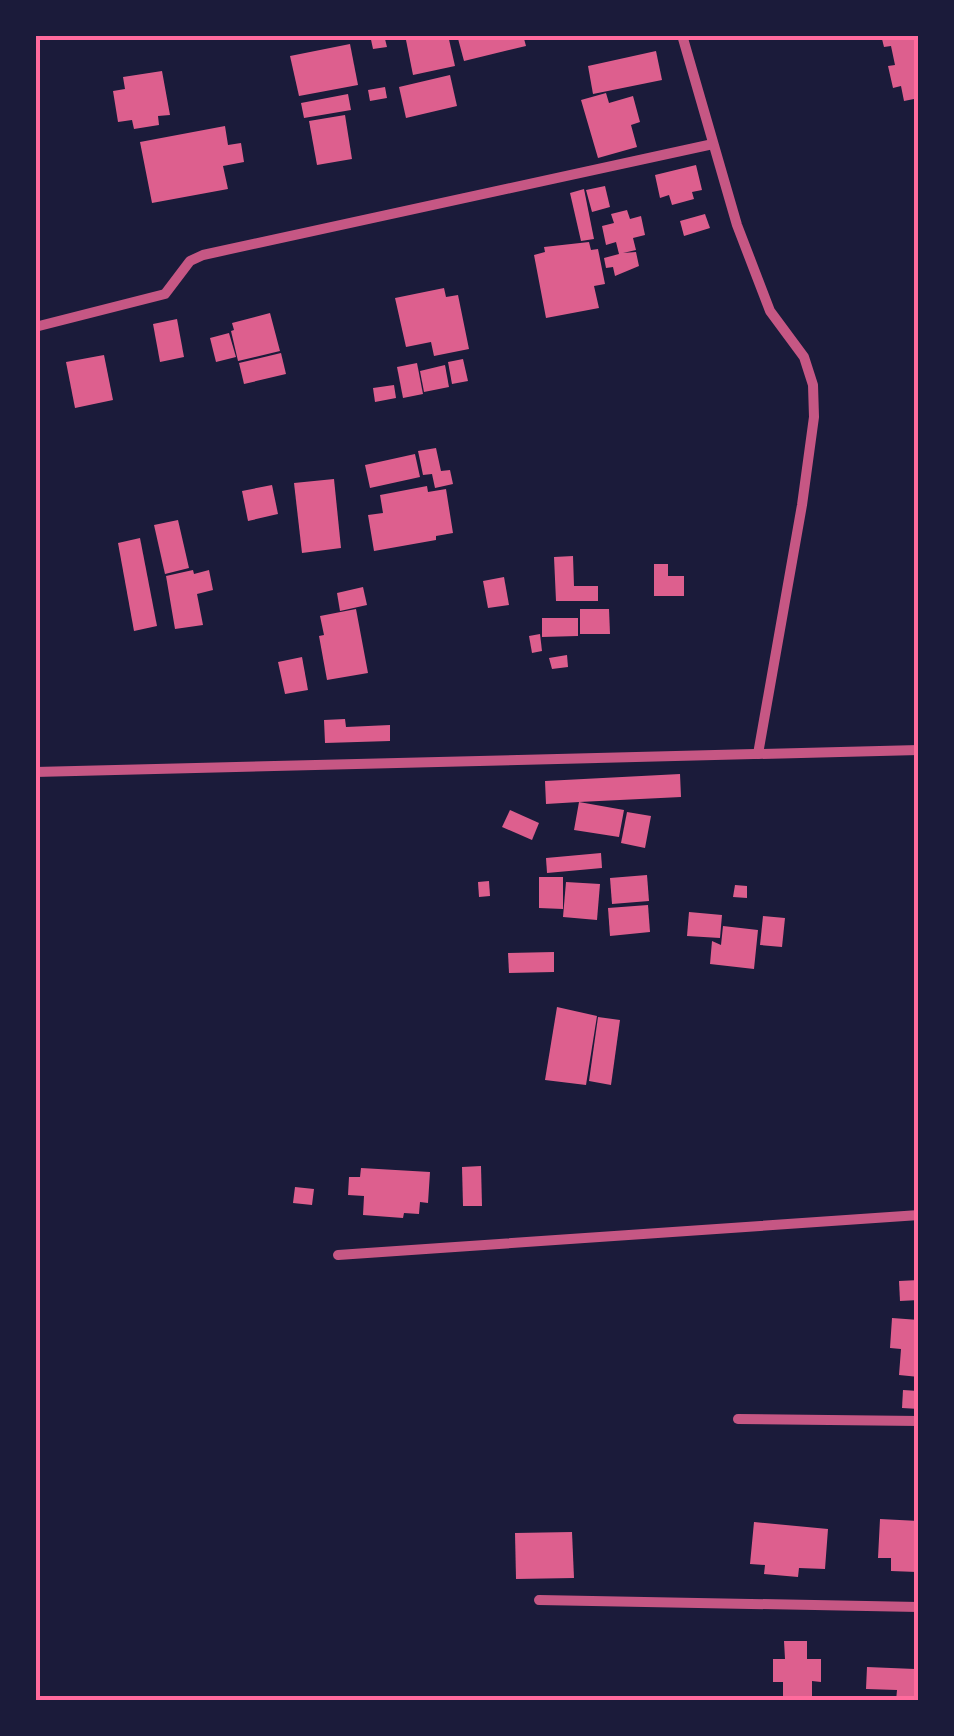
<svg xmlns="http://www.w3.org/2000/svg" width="954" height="1736" font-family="'Source Serif 4',serif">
  <rect width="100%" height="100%" fill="#1b1b3a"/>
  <g fill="#dd5f8e">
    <polygon points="370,35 384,35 387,47 373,49"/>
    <polygon points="405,35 448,35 455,66 413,75"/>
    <polygon points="457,35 523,35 526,46 464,61"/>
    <polygon points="881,35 919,35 919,98 904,101 901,86 893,88 888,66 895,65 891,46 884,47"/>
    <polygon points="350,44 358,85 299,96 290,56"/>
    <polygon points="656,51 662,80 593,94 588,66"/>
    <polygon points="162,71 170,115 158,116 159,125 134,129 132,120 118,122 113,91 125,89 123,77"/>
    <polygon points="450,75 457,106 406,118 399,87"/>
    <polygon points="385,87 387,98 370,101 368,90"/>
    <polygon points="606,93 609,103 633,96 640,122 631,125 637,147 598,158 581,100"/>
    <polygon points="348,94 351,110 304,118 301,103"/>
    <polygon points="345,115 352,159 317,165 309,121"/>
    <polygon points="225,126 228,145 241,143 244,162 223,166 228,189 152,203 140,142"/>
    <polygon points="696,165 702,190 692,192 694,199 672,205 669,195 660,198 655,175"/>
    <polygon points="605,186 610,207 592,212 586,190"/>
    <polygon points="584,189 594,239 581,241 570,193"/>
    <polygon points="627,210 630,219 641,216 645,235 633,238 636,250 623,253 636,252 639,266 615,276 613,267 606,268 604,258 619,254 616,242 606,245 602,226 614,223 611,214"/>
    <polygon points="705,214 710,228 684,236 680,221"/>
    <polygon points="589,242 591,250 598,249 605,284 594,286 599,308 546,318 534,255 545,252 544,247"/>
    <polygon points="444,288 446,297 458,295 469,349 434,356 431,342 406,347 395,298"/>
    <polygon points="270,313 280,351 238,361 231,331 234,330 232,323"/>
    <polygon points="177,319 184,357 160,362 153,324"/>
    <polygon points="229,333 236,357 216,362 210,338"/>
    <polygon points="281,353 286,374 244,384 239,363"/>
    <polygon points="104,355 113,400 75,408 66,362"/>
    <polygon points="463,359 468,381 452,384 448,362"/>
    <polygon points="417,363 423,394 403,398 397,367"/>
    <polygon points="445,365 449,387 424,392 420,371"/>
    <polygon points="394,385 396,398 375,402 373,388"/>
    <polygon points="436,448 441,471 450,470 453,484 435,488 432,474 423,475 418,451"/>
    <polygon points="415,454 420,477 370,488 365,465"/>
    <polygon points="334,479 341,548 302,553 294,483"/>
    <polygon points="272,485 278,514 248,521 242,491"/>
    <polygon points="427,486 428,492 446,489 453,533 436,536 436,540 374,551 368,515 383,513 380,495"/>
    <polygon points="178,520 189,568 165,574 154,525"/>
    <polygon points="140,538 157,626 134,631 118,543"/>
    <polygon points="573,556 574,586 598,586 598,601 556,601 554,557"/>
    <polygon points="654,564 668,564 668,576 684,576 684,596 654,596"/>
    <polygon points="193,570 194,574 209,570 213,590 197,594 203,625 175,629 166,576"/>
    <polygon points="504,577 509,605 488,608 483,581"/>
    <polygon points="363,587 367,605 340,611 337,593"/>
    <polygon points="356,609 368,673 327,680 319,636 324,635 320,616"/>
    <polygon points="580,609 609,609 610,634 580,634"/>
    <polygon points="542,618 578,618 578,636 542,637"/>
    <polygon points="540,634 542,651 532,653 529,636"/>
    <polygon points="567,655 568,667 552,669 549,658"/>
    <polygon points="302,657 308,690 285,694 278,662"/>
    <polygon points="345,719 346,727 390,725 390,741 325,743 324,720"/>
    <polygon points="680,774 681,797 579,802 624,810 619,837 574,830 579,802 546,804 545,781"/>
    <polygon points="510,810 539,823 532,840 502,827"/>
    <polygon points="627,812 651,816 645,848 621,843"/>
    <polygon points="601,853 602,868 547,873 546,858"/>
    <polygon points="647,875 649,901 612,904 610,878"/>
    <polygon points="539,877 563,877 563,909 539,908"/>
    <polygon points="489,881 490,896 479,897 478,882"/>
    <polygon points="566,882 600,884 597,920 563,917"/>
    <polygon points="735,885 747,886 747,898 733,897"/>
    <polygon points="648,905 650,932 610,936 608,908"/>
    <polygon points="689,912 722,915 720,938 687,936"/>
    <polygon points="763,916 785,918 782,947 760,945"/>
    <polygon points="723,926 758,930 754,969 710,964 712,941 721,945"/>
    <polygon points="554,952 554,972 509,973 508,953"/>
    <polygon points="557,1007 597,1016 586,1085 545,1080"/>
    <polygon points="598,1017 620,1020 611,1085 589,1081"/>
    <polygon points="481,1166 482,1206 463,1206 462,1167"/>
    <polygon points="361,1168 430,1172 428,1203 420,1202 419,1214 404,1213 403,1218 363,1215 364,1196 348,1195 349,1177 360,1177"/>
    <polygon points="295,1187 314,1189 312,1205 293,1203"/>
    <polygon points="919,1280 919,1300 900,1301 899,1281"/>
    <polygon points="892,1318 919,1320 919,1377 899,1375 901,1349 890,1348"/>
    <polygon points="903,1390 919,1391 919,1409 902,1408"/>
    <polygon points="880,1519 919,1521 917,1572 891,1571 891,1558 878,1558"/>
    <polygon points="754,1522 828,1529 825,1569 799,1568 798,1577 764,1574 765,1565 750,1564"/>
    <polygon points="572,1532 574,1578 516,1579 515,1533"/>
    <polygon points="784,1641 807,1641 807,1659 821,1659 821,1682 812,1681 812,1700 783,1700 783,1682 773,1682 773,1659 785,1659"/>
    <polygon points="867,1667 915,1669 914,1678 919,1678 919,1701 896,1701 897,1690 866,1689"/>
  </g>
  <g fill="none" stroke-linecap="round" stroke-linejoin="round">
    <g stroke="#c65784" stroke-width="10">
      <polyline points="682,35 737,225 770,311 804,357 813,385 814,417 802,505 758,754"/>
      <polyline points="35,327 165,294 190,261 203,255 713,144"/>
      <polyline points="35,772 919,750"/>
      <polyline points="338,1255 919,1215"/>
      <polyline points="738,1419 919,1421"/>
      <polyline points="539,1600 919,1607"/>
    </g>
  </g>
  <rect width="954" height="1736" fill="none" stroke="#1b1b3a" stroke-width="75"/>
  <rect x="38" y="38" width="878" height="1660" fill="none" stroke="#ff6b9d" stroke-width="4"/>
</svg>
